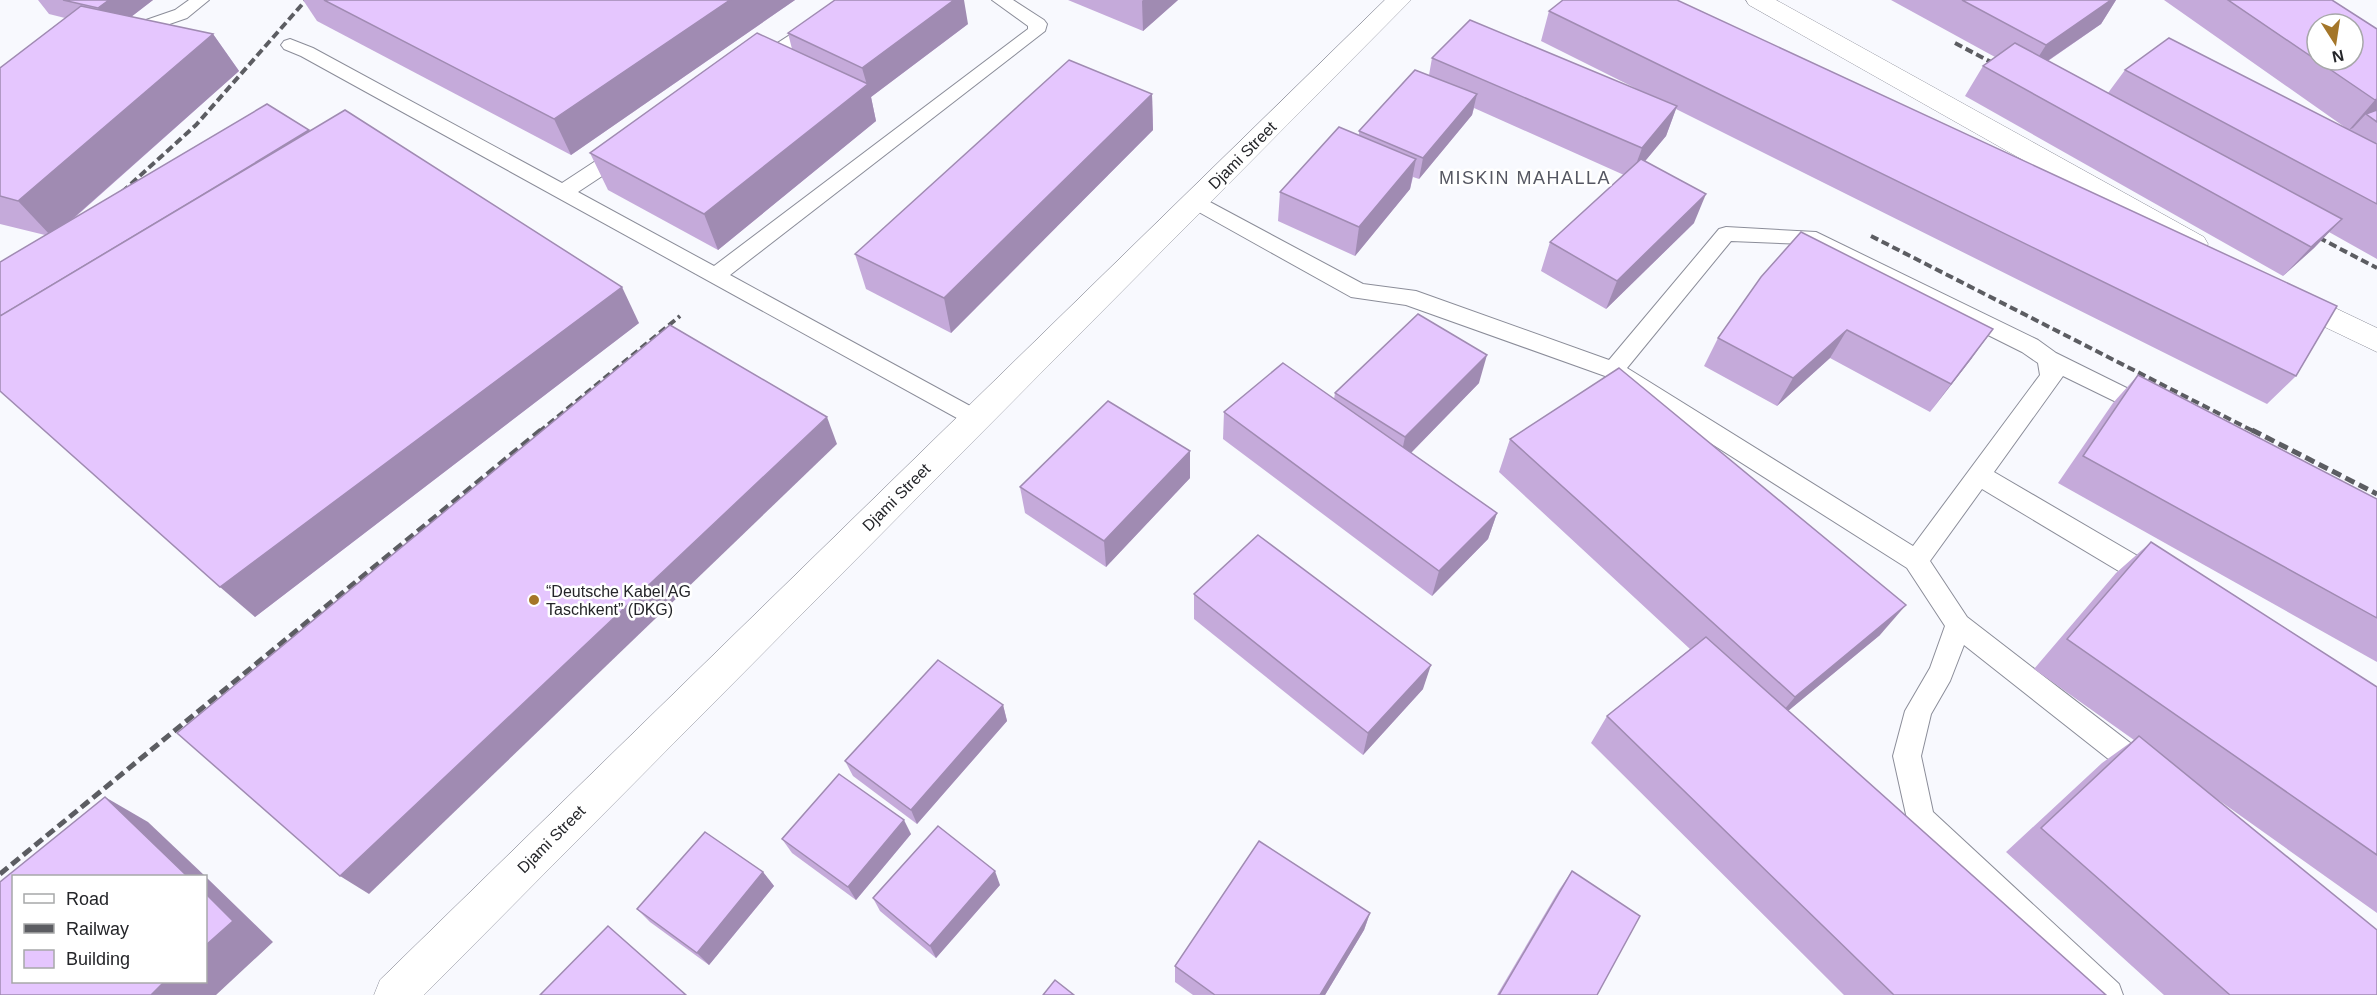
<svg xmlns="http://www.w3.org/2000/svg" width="2377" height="995" font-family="Arial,sans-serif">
  <rect width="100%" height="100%" fill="#f8f9fe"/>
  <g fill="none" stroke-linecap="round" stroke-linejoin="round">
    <g stroke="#8b8d99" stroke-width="2">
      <g id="service">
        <polygon points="189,0 209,0 187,18 126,39 120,37 117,33 120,29 175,10"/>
        <polygon points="844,0 865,0 765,68 751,68 749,64 751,60"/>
        <polygon points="992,0 1013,0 1044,20 1047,24 1045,31 730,275 983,413 987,419 983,425 975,428 301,56 284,49 281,45 284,41 290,39 313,48 562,183 617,147 624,145 631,147 634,152 631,157 578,192 714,266 1028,29 1028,26"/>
        <path d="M1195,194L1363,284L1416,291L1609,360L1719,229L1726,227L1816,232L2038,340L2056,353L2157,403L2160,409L2157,415L2149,418L2063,376L1994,472L2165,572L2169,580L2165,588L2156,591L2147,588L1982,489L1930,561L1967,617L2155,762L2159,771L2155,780L2145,784L2135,780L1964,645L1950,681L1931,714L1921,756L1933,812L2119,984L2123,995H2086L1911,829L1907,819L1893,756L1905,711L1930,668L1945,626L1907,568L1605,376L1406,305L1351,297L1188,206L1185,201L1188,196ZM1731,241L1806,244L2022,352L2038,363L2040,375L1913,546L1627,368Z"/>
      </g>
    </g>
    <g stroke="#8b8d99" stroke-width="1">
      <g id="minor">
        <polygon points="1746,0 1776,0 2204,237 2208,244 2204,251 2194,254 2184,251 1749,5"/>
        <polygon points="2291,287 2377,328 2377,352 2281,306 2276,298 2281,290"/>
      </g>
    </g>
    <g stroke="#8b8d99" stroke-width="1">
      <polygon id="tertiary" points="1385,0 1411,0 424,995 374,995 380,980"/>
    </g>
    <use href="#service" fill="#fff" fill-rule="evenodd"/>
    <use href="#minor" fill="#fff" fill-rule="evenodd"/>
    <use href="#tertiary" fill="#fff" fill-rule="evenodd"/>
    <g stroke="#5c5d62" stroke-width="4" stroke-dasharray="8 4" stroke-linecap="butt">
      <polyline points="1955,43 2004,69"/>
      <polyline points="122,192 196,125 306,0"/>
      <polyline points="2308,232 2377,268"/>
      <polyline points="1871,236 2255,432"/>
      <polyline points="539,432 680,316"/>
    </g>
    <g stroke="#5c5d62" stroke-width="5" stroke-dasharray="10 5" stroke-linecap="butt">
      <polyline points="2252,430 2377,494"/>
      <polyline points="0,874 541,430"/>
    </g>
  </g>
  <g fill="#c5aada">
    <polygon points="38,0 153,0 131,17 213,34 239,71 72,220 310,131 639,323 255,617 45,235 0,224 0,68 65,18 49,14"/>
    <polygon points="303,0 795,0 571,155 317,21"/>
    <polygon points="1068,0 1178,0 1143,31"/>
    <polygon points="1891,0 2116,0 2101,24 2048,61 2108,93 2125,70 2346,128 2164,0 2332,0 2377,29 2377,259 2329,232 2314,248 2283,276 1965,96 1983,66 1995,57"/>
    <polygon points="1549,11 2296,376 2267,404 1676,109 1666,136 1645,161 1694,223 1606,309 1541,271 1550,242 1624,175 1474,108 1472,115 1419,179 1413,177 1410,189 1355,256 1278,221 1280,192 1359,135 1359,131 1429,75 1432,58 1637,89 1541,41"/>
    <polygon points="968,24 871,97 876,121 718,250 608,190 590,153 792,49 788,33"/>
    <polygon points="1152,94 1153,130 951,333 866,289 855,254"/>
    <polygon points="1801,232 1972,358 1930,412 1830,358 1777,406 1704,366 1718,338"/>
    <polygon points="2138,375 2377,499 2377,662 2058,483 2113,403"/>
    <polygon points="1479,383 1411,453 1497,513 1488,539 1432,596 1223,439 1224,412 1334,399 1335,393"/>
    <polygon points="1510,439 1880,635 1788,711 2106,995 1844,995 1591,743 1607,716 1690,649 1499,472"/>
    <polygon points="1190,478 1106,567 1025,513 1020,487"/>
    <polygon points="2151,542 2377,687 2377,913 2210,794 2377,995 2164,995 2006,852 2102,763 2134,740 2034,669 2116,573"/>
    <polygon points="1194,594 1423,689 1363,755 1194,619"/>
    <polygon points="1003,705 1007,721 917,824 853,776 845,761"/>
    <polygon points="911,834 856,900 792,853 782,839"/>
    <polygon points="1572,871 1597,995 1497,995 1559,890"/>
    <polygon points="763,872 774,886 709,965 650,922 637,909"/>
    <polygon points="1000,885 936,958 880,911 873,898"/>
    <polygon points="1370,913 1364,930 1325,995 1193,995 1175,982 1175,966"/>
  </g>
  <g fill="#a08bb2">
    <polygon points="109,0 153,0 114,30 98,8"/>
    <polygon points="730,0 795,0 571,155 554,119"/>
    <polygon points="954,0 964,0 968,24 871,97 876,121 718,250 704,214 867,85 862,68"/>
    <polygon points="1143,0 1178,0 1143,31 1142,1"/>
    <polygon points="2111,0 2116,0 2101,24 2027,75 2046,45"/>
    <polygon points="213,34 239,71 52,237 18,201"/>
    <polygon points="1152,94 1153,130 951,333 944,298"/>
    <polygon points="1477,94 1472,115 1419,179 1423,158"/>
    <polygon points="2377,99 2377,119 2366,114 2353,128 2349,130 2375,100"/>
    <polygon points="1677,106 1666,136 1631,178 1642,148"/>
    <polygon points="309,130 329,160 0,319"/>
    <polygon points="1416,159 1410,189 1355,256 1359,227"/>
    <polygon points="1706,194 1694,223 1606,309 1617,281"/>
    <polygon points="2342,219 2314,248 2283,276 2311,247"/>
    <polygon points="622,287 639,323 255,617 220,587"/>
    <polygon points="1993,329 1972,358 1930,412 1951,384"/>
    <polygon points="1847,330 1830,358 1777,406 1793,378"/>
    <polygon points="1487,355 1479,383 1399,465 1405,437"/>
    <polygon points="827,417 837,444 369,894 340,876"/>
    <polygon points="1190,451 1190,478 1106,567 1104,541"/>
    <polygon points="1497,513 1488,539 1432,596 1439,571"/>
    <polygon points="1906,605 1880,635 1771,725 1795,697"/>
    <polygon points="1431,665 1423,689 1363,755 1368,733"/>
    <polygon points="1003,705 1007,721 917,824 911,810"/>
    <polygon points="105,797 148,822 205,876 187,876"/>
    <polygon points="904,820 911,834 856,900 848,887"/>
    <polygon points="995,871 1000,885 936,958 930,946"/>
    <polygon points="763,872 774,886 709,965 697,953"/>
    <polygon points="206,877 273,942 216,995 151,995 165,981 206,981"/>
    <polygon points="1370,913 1364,930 1325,995 1320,995"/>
  </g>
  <g fill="#e5c6fe" stroke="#a08bb2" stroke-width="1.5" fill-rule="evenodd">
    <polygon points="63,0 109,0 98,8"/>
    <polygon points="324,0 730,0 554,119"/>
    <polygon points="835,0 954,0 862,68 788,33"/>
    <polygon points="1563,0 1677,0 2337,306 2296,376 1549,11"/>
    <polygon points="1962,0 2111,0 2046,45"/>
    <path d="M2228,0H2332L2377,29V99L2375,100ZM2317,24H2353V60H2317Z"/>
    <polygon points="81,6 213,34 18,201 0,196 0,68"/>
    <polygon points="1470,20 1677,106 1642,148 1432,58"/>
    <polygon points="757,33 868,84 704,214 590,153"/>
    <polygon points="2169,38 2377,144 2377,204 2125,70"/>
    <polygon points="2015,43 2342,219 2311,247 1983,66"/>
    <polygon points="1069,60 1152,94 944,298 855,254"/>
    <polygon points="1415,70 1477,94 1423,158 1359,131"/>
    <polygon points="267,104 309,130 199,197 0,316 0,262"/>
    <polygon points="345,110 622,287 220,587 0,391 0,316"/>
    <polygon points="2377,110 2377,122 2366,114"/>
    <polygon points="1339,127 1416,159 1359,227 1280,192"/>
    <polygon points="1641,159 1706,194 1617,281 1550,242"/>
    <polygon points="1801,232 1993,329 1951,384 1847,330 1793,378 1718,338 1761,277"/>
    <polygon points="1418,314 1487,355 1405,437 1335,393"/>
    <polygon points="670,325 827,417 340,876 177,733"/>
    <polygon points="1283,363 1497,513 1439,571 1224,412"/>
    <polygon points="1619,368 1906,605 1795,697 1510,439"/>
    <polygon points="2138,375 2377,499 2377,618 2083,456"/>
    <polygon points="1108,401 1190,451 1104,541 1020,487"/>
    <polygon points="1258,535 1431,665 1368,733 1194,594"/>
    <polygon points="2151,542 2377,687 2377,855 2067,639"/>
    <polygon points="1706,637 2106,995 1894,995 1607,716"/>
    <polygon points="938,660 1003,705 911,810 845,761"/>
    <polygon points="2139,736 2377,930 2377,995 2230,995 2041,828"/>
    <polygon points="839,774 904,820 848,887 782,839"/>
    <polygon points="105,797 187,876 14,876 14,981 165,981 151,995 0,995 0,882"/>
    <polygon points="938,826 995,871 930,946 873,898"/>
    <polygon points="705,832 763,872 697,953 637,909"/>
    <polygon points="1259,841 1370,913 1320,995 1215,995 1175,966"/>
    <polygon points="1572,871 1640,916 1597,995 1499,995"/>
    <polygon points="206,894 233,921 206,945"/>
    <polygon points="608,926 686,995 540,995"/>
    <polygon points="1055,980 1074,995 1043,995"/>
  </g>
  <circle fill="#a47629" stroke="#fff" stroke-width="2" cx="534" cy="600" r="6"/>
  <g text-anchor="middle" stroke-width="5" stroke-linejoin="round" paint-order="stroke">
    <g font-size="16" fill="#242529" stroke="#fff">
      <text transform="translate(1242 155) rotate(-45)" y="6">Djami Street</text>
      <text transform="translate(896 497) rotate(-45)" y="6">Djami Street</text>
      <text transform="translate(551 839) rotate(-45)" y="6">Djami Street</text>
    </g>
    <g font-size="16" fill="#242529" stroke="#fff" text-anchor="start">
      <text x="546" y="597">“Deutsche Kabel AG<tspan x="546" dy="18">Taschkent” (DKG)</tspan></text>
    </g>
    <g font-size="18" letter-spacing="1.5" fill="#555762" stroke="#fff">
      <text x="1525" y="184">MISKIN MAHALLA</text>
    </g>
  </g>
  <rect x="12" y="875" width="195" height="108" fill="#ffffff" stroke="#a7a8a9" stroke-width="1.5"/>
  <rect x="24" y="894" width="30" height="9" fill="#ffffff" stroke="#a7a8a9" stroke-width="1.5"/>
  <text x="66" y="905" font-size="18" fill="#242529">Road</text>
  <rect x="24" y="924" width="30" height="9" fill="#5c5d62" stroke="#a7a8a9" stroke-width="1.5"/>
  <text x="66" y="935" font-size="18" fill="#242529">Railway</text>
  <rect x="24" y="950" width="30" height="18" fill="#e5c6fe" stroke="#a7a8a9" stroke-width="1.5"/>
  <text x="66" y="965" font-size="18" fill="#242529">Building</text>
  <g transform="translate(2335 42) rotate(168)"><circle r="28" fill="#ffffff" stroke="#a7a8a9" stroke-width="1.5"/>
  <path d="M0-4.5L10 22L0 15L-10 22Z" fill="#a47629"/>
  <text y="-9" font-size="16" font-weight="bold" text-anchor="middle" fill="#242529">N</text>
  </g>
</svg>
